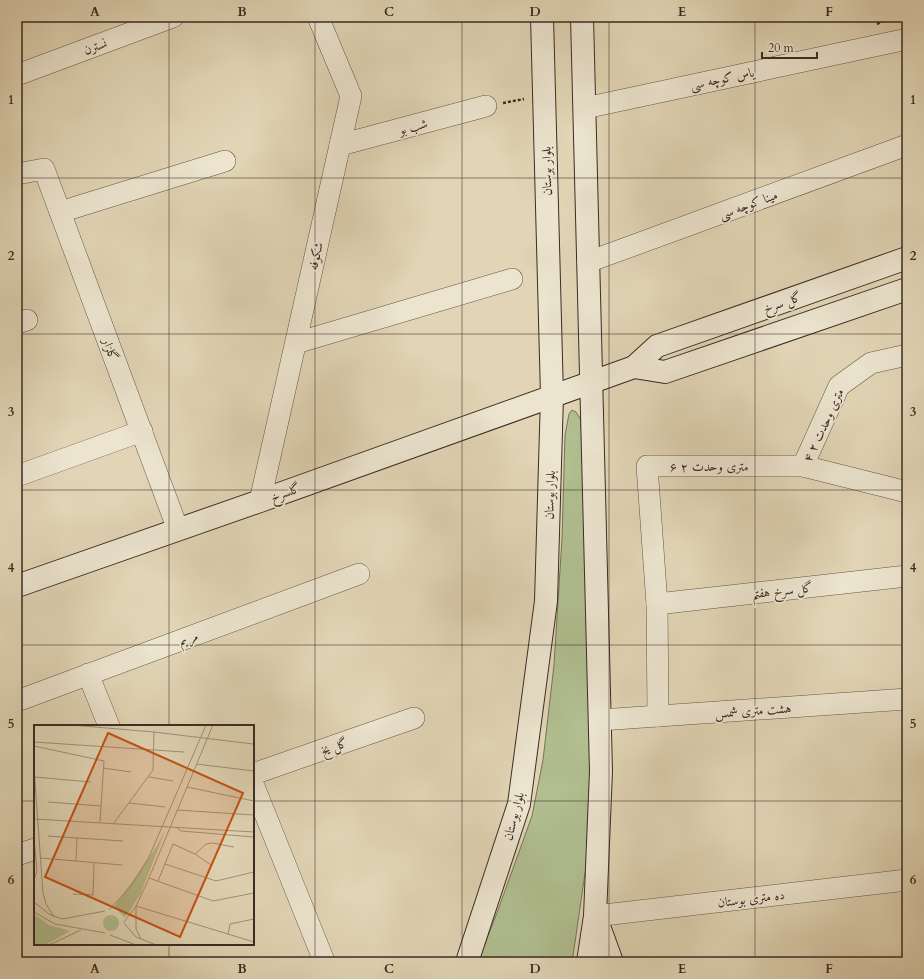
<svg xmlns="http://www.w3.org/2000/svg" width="924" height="979" font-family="Cardo,Amiri,serif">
  <rect width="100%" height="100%" fill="#e1d5b5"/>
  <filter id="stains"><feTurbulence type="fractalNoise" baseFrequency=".005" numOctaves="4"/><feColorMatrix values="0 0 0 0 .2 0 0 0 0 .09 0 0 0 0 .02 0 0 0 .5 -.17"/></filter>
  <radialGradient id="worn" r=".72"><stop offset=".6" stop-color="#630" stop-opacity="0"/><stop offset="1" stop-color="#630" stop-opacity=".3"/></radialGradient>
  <polygon fill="#b0be90" stroke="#75745a" points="572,410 576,412 581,420 593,755 591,832 574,949 572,962 478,962 498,910 532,816 543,760 554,665 562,539 565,435 569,414"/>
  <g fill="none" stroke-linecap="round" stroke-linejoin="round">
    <g stroke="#645649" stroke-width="22">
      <g id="street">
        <polyline points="17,75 173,17"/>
        <polyline points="585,108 907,39"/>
        <polyline points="340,145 486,106"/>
        <polyline points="17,174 44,169 178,530"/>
        <polyline points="60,212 225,161"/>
        <polyline points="588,262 907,145"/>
        <polyline points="17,323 27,320"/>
        <polyline points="296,343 512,279"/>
        <polyline points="803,466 839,386 871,363 907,355"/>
        <polyline points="17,476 142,431"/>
        <polyline points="260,501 351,96 318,17"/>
        <polyline points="657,604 907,576"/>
        <polyline points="88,674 109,726"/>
        <polyline points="17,701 359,574"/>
        <polyline points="658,716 657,604 647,466 803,466 907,492"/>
        <polyline points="600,720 907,699"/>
        <polyline points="253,774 414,718"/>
        <polyline points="253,784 324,961 322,962"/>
        <polyline points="17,855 35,849"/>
        <polyline points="595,916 907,880"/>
      </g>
    </g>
    <g stroke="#3a2b25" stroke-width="24">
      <g id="secondary">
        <polyline points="582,17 601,771 595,916 588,962"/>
        <polyline points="634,367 665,372 907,289"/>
        <polyline points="17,586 260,501 634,367 657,346 907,258"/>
        <polyline points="596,918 612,962"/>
        <polyline points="467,962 519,804 546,601 552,396 542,17"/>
      </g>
    </g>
    <g stroke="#3a2b25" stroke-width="2.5" stroke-dasharray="3 2" stroke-linecap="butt">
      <polyline points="877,24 892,17"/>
      <polyline points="503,103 524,99"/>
    </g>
    <use href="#street" stroke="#ece4cf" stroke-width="21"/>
    <use href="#secondary" stroke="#ece4cf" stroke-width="22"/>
  </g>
  <path fill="none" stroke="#3a2b25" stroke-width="1" stroke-opacity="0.55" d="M169,17V726M315,17V962M462,17V962M609,17V962M755,17V962M17,178H907M17,334H907M17,490H907M17,645H907M17,801H35M253,801H907M169,944V962"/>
  <g text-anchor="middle" stroke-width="3.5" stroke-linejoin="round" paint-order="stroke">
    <g font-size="13" fill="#3a2b25" stroke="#ece4cf">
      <text transform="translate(95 46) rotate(-20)" y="5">نسترن</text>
      <text transform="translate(722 78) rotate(-12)" y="5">یاس کوچه سی</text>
      <text transform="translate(413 126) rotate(-15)" y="5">شب بو</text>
      <text transform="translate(546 171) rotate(-91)" y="5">بلوار بوستان</text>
      <text transform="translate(748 204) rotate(-20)" y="5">مینا کوچه سی</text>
      <text transform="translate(315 256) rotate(-77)" y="5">شکوفه</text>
      <text transform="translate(782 302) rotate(-19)" y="5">گل سرخ</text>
      <text transform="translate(111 349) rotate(70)" y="5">گلزار</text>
      <text transform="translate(823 425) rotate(-65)" y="5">۴ متری وحدت ۲</text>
      <text x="709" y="471">۶ متری وحدت ۲</text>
      <text transform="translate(285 492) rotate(-20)" y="5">گلسرخ</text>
      <text transform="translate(549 495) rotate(-88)" y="5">بلوار بوستان</text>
      <text transform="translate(782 590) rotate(-6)" y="5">گل سرخ هفتم</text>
      <text transform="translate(188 638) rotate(-20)" y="5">مریم</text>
      <text transform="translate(753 710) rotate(-4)" y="5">هشت متری شمس</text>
      <text transform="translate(334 746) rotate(-19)" y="5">گل یخ</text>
      <text transform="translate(513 816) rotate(-75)" y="5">بلوار بوستان</text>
      <text transform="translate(751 898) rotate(-7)" y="5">ده متری بوستان</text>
    </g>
  </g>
  <g transform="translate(34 725)">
    <rect width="220" height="220" fill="#e1d5b5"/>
    <path d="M131,106L107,168L91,193L80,182L121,124ZM0,189L15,200L36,206L11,220H0ZM69 198a8 8 0 1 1 16 0a8 8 0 1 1-16 0Z" fill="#b0be90"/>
    <path fill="none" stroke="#9e917b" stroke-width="1" d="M37,0L120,7L219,19M0,17L150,27M0,21L70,36L66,97M162,39L220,46M0,43L9,168L12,179L20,192M69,43L97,47M1,52L57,57M115,52L139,56M153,62L220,76M14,77L67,81M95,78L131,82M143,85L220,90M0,94L220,107M80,98L119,45L120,7M143,103L147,106L220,112M14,111L89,116M0,114L3,146L0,155M161,129L172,119L178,118L200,122M7,133L88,140M42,136L43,113M131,139L182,156L220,147M115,153L179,176L220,168M124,156L139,119L161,129L177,140M39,169L59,170L60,138M0,177L15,189L28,194L71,186M102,181L220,217M102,182V204L107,214M75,185L98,160L115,132L172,0M0,187L21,199L71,208M90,197L102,181L112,160L179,0M90,198L102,212L122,220M76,210L102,220M194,210L196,199L220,194M15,220L47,205"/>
    <path fill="#c55011" fill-opacity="0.15" stroke="#c55011" stroke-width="2" d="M74,8L209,68L146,212L11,152Z"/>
    <rect width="220" height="220" fill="none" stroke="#3a2b25" stroke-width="2"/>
  </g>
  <rect width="924" height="979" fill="none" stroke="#e1d5b5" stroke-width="44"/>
  <path d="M762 52v6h55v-6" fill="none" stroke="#3a2b25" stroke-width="2"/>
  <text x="768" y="52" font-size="12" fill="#3a2b25" stroke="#ece4cf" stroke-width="3" paint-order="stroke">20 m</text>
  <rect x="22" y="22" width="880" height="935" fill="none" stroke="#3a2b25" stroke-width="1.5"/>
  <g font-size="13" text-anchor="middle" font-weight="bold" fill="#3a2b25">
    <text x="95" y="16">A</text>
    <text x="242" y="16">B</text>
    <text x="389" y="16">C</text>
    <text x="535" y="16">D</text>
    <text x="682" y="16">E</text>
    <text x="829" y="16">F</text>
    <text x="11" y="104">1</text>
    <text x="913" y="104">1</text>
    <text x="11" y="260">2</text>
    <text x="913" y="260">2</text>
    <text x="11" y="416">3</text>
    <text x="913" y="416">3</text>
    <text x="11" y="572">4</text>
    <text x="913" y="572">4</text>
    <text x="11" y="728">5</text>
    <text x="913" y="728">5</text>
    <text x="11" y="884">6</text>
    <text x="913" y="884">6</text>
    <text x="95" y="973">A</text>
    <text x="242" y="973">B</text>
    <text x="389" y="973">C</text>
    <text x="535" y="973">D</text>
    <text x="682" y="973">E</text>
    <text x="829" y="973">F</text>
  </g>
  <rect width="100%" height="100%" filter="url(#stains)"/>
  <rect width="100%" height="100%" fill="url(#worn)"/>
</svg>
